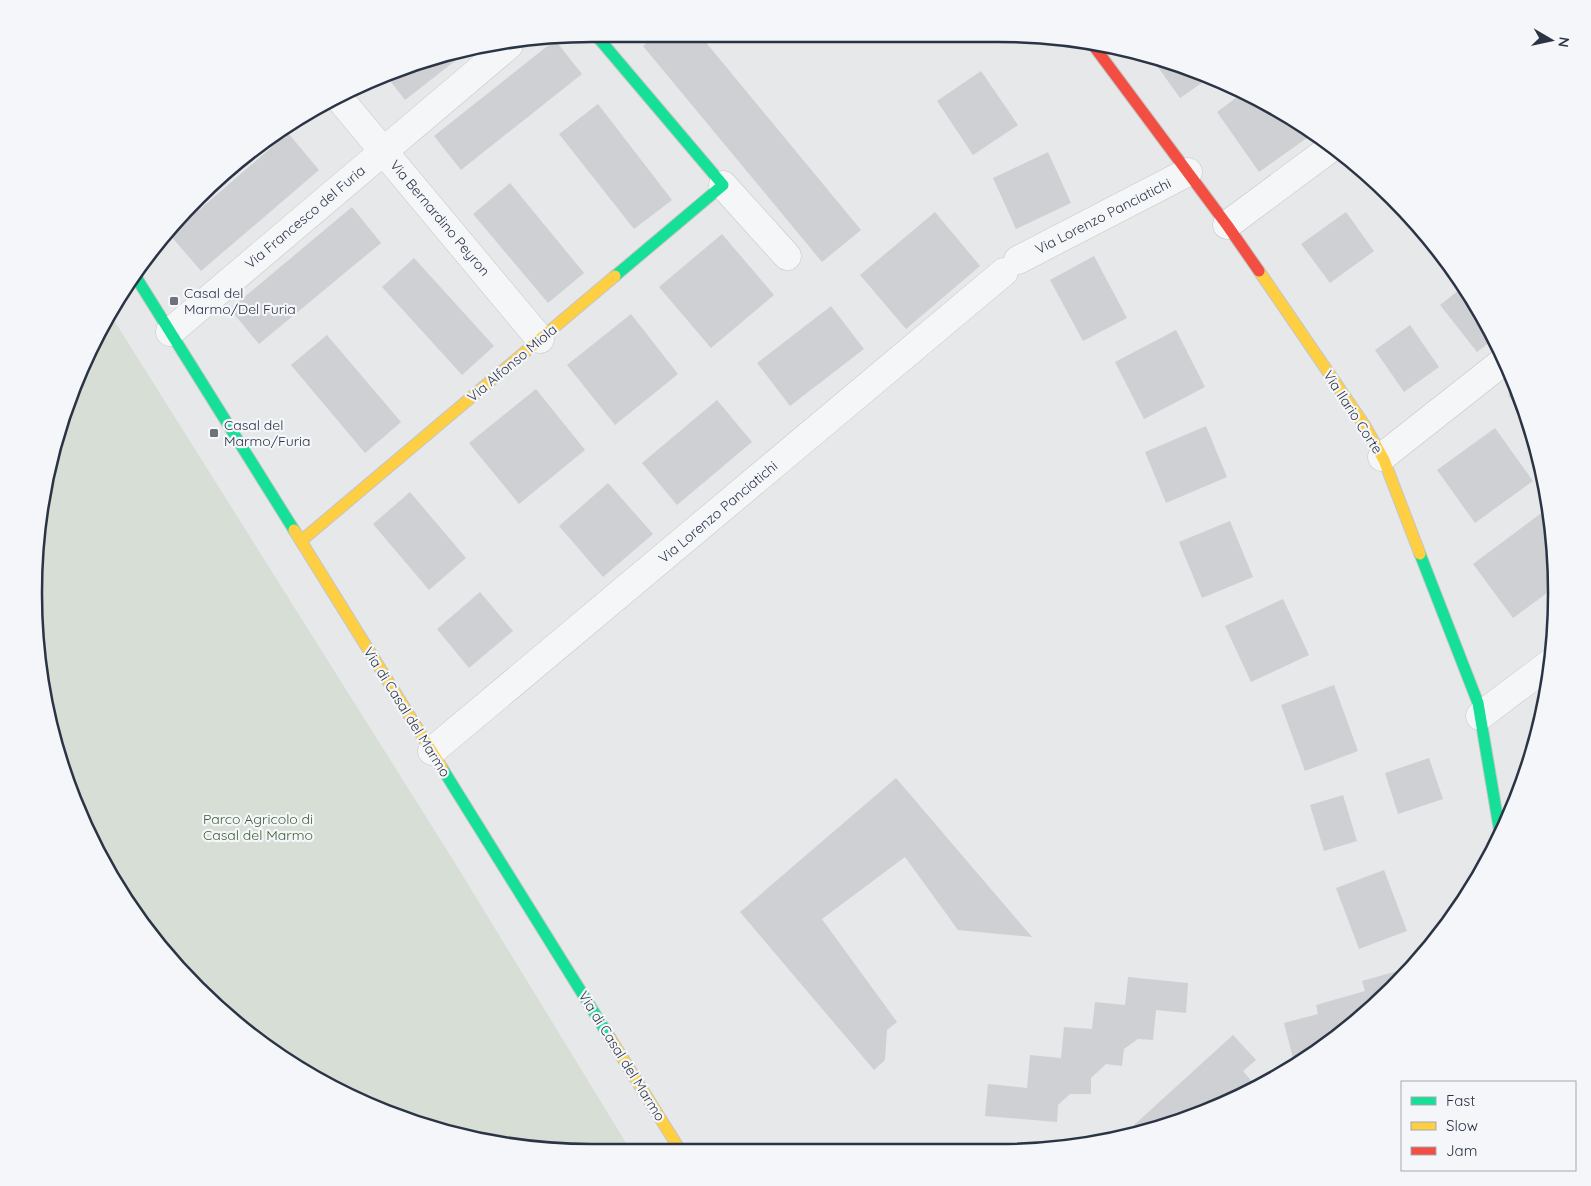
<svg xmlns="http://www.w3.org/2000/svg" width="1591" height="1186" font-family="Quicksand,sans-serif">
  <rect width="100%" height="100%" fill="#e6e8ea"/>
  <polygon fill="#d6ded6" points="110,314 455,863 631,1151 556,1151 413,1123 314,1077 224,1014 149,933 92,841 64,773 35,630 44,484 92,345"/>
  <g fill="#ced0d3">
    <polygon points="657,34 699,34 861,230 822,262 643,46"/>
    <polygon points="555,40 582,74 461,170 434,136"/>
    <polygon points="469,50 405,100 388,78 448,53"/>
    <polygon points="1150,56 1206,77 1209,78 1180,98"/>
    <polygon points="981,71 1018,125 973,155 937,101"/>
    <polygon points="1245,91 1314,133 1259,172 1217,112"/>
    <polygon points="598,104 672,200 634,229 559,134"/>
    <polygon points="288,133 319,170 201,271 170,235"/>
    <polygon points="1048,152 1071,203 1016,229 993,178"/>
    <polygon points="510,183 584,273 548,303 473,214"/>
    <polygon points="352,207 381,243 259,344 230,309"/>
    <polygon points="935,212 980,266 906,329 860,275"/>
    <polygon points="1346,212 1374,251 1330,283 1301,244"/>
    <polygon points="722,234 774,295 711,348 659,287"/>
    <polygon points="1094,256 1127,318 1083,341 1050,280"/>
    <polygon points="414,258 494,346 462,375 382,287"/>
    <polygon points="1463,287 1495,338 1477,352 1440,305"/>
    <polygon points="831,306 864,349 790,406 757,363"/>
    <polygon points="631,314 678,374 615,425 567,365"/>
    <polygon points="1410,325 1439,367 1404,392 1375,350"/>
    <polygon points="1176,330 1205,387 1144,419 1115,362"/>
    <polygon points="327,335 401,422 365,453 291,365"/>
    <polygon points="536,389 585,450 519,504 469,443"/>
    <polygon points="1516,389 1529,424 1528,424 1508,395"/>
    <polygon points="717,400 752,442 677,505 642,463"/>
    <polygon points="1206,426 1227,477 1166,503 1145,452"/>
    <polygon points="1495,428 1533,481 1475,523 1437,470"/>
    <polygon points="608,483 653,534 603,577 559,526"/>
    <polygon points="410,492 466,558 429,590 373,524"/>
    <polygon points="1548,508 1556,557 1555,587 1513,618 1473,564"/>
    <polygon points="1230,521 1253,577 1202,598 1179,542"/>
    <polygon points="480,592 513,631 469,668 437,629"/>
    <polygon points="1283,599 1309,655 1251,682 1225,626"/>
    <polygon points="1334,685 1358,751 1305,771 1281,705"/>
    <polygon points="1429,758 1443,799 1398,814 1385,773"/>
    <polygon points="896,778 1032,937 958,930 905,857 822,919 897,1022 887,1030 885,1060 874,1070 740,912"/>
    <polygon points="1343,795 1357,841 1324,851 1310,805"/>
    <polygon points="1384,870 1407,931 1359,949 1336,888"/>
    <polygon points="1412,967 1338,1037 1294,1062 1284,1023 1318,1014 1316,1005 1365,991 1362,981"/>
    <polygon points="1128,977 1188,983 1186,1013 1156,1010 1153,1040 1138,1039 1124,1049 1122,1066 1106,1064 1091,1078 1091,1094 1070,1094 1058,1105 1057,1122 985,1116 988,1084 1027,1088 1030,1055 1061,1058 1064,1027 1092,1029 1095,1002 1125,1005"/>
    <polygon points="1233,1035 1256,1060 1243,1071 1253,1083 1242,1092 1212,1110 1138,1130 1134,1125"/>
  </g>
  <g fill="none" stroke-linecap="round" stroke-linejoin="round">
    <g stroke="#c4c6c8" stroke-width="29">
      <g id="street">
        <polyline points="339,98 540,339"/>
        <polyline points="723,185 787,256"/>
        <polyline points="1227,225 1332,147"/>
        <polyline points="1018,260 1188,172"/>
        <polyline points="170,332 509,45"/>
        <polyline points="1382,457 1505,360"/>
        <polyline points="1480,716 1553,661"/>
        <polyline points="432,751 1004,272"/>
      </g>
    </g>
    <g stroke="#c4c6c8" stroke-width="13">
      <g id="fast">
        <polyline points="595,34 723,185 615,276"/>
        <polyline points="134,274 294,530"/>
        <polyline points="1420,554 1478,703 1500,833"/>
        <polyline points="442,768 610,1038"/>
      </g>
    </g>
    <g stroke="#c4c6c8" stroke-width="13">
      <g id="slow">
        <polyline points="1259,271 1365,426 1384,460 1420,554"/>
        <polyline points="294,530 442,768"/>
        <polyline points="301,541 615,276"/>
        <polyline points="610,1038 680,1150"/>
      </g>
    </g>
    <g stroke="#c4c6c8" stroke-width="13">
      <polyline id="jam" points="1093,45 1227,225 1259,271"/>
    </g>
    <use href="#street" stroke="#f5f6f7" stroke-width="28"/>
    <use href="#fast" stroke="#16e098" stroke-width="11"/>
    <use href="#slow" stroke="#ffcf43" stroke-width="11"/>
    <use href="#jam" stroke="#f24e42" stroke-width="11"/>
  </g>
  <g fill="#6c737f" stroke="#f4f6f9" stroke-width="2">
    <rect x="169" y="296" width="10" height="10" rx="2.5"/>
    <rect x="209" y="428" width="10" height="10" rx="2.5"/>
  </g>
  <g text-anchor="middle" stroke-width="4.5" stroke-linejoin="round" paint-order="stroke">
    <g font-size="14" fill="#2b3445" stroke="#f4f6f9">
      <text transform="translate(1103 216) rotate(-27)" y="5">Via Lorenzo Panciatichi</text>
      <text transform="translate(305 217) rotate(-40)" y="5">Via Francesco del Furia</text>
      <text transform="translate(440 218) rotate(50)" y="5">Via Bernardino Peyron</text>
      <text transform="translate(512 363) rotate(-40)" y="5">Via Alfonso Miola</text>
      <text transform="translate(1353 412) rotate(57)" y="5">Via Ilario Corte</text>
      <text transform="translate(718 512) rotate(-40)" y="5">Via Lorenzo Panciatichi</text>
      <text transform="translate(407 712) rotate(58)" y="5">Via di Casal del Marmo</text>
      <text transform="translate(622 1056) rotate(58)" y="5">Via di Casal del Marmo</text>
    </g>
    <g font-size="14" fill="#2b3445" stroke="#f4f6f9" text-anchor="start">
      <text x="184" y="298">Casal del<tspan x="184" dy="16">Marmo/Del Furia</tspan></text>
      <text x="224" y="430">Casal del<tspan x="224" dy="16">Marmo/Furia</tspan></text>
    </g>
    <g font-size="14" fill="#3f6138" stroke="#f4f6f9">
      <text x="258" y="824">Parco Agricolo di<tspan x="258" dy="16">Casal del Marmo</tspan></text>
    </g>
  </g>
  <path d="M0 0H1591V1186H0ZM592 42H998A550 550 0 0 1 1548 592V594A550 550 0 0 1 998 1144H592A550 550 0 0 1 42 594V592A550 550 0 0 1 592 42Z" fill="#f4f6f9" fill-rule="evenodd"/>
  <path fill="none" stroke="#2b3445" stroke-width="2.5" d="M592 42H998A550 550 0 0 1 1548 592V594A550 550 0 0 1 998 1144H592A550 550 0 0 1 42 594V592A550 550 0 0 1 592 42Z"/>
  <rect x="1401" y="1081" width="175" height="90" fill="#f4f6f9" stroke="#a4a8b1"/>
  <rect x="1411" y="1097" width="25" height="8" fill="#16e098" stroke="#a4a8b1"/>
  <text x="1446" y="1106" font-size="15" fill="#2b3445">Fast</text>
  <rect x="1411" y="1122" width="25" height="8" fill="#ffcf43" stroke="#a4a8b1"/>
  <text x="1446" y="1131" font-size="15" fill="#2b3445">Slow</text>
  <rect x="1411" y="1147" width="25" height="8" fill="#f24e42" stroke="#a4a8b1"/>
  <text x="1446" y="1156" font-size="15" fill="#2b3445">Jam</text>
  <g transform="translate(1551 40) rotate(99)" stroke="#f4f6f9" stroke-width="4" paint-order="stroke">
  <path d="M0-4L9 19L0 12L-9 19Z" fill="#2b3445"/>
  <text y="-8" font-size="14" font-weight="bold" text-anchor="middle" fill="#2b3445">N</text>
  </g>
</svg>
